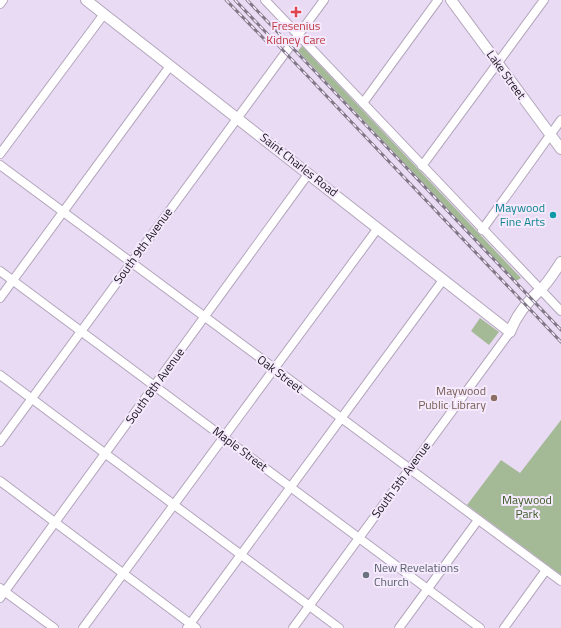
<svg xmlns="http://www.w3.org/2000/svg" width="561" height="628" font-family="'Titillium Web',sans-serif">
  <rect width="100%" height="100%" fill="#e9dbf3"/>
  <g fill="#a4ba97">
    <polygon points="302,46 521,278 516,281 298,51"/>
    <polygon points="480,318 499,332 489,345 471,331"/>
    <polygon points="561,420 561,575 467,505 501,460 520,473"/>
  </g>
  <g fill="none" stroke-linecap="round" stroke-linejoin="round">
    <g stroke="#b3a6bc" stroke-width="10">
      <g id="minor">
        <polyline points="265,0 561,311"/>
        <polyline points="0,4 3,0"/>
        <polyline points="363,103 438,0"/>
        <polyline points="0,154 104,14"/>
        <polyline points="0,165 561,581"/>
        <polyline points="422,166 544,0"/>
        <polyline points="482,230 561,120"/>
        <polyline points="0,271 480,628"/>
        <polyline points="0,298 170,66"/>
        <polyline points="0,375 339,628"/>
        <polyline points="0,442 324,0"/>
        <polyline points="0,481 196,628"/>
        <polyline points="0,588 54,628"/>
        <polyline points="0,598 309,173"/>
        <polyline points="83,628 378,228"/>
        <polyline points="187,628 443,280"/>
        <polyline points="293,628 510,332"/>
        <polyline points="399,628 478,520"/>
        <polyline points="504,628 546,570"/>
      </g>
    </g>
    <g stroke="#b3a6bc" stroke-width="12">
      <g id="major">
        <polyline points="86,0 510,332"/>
        <polyline points="451,0 561,149"/>
        <path d="M510,332C516,316 528,301 540,290C548,283 555,271 561,262"/>
      </g>
    </g>
    <use href="#minor" stroke="#fff" stroke-width="8"/>
    <use href="#major" stroke="#fff" stroke-width="10"/>
    <g stroke="#807787" stroke-width="3">
      <g id="rail">
        <polyline points="226,0 266,41"/>
        <polyline points="235,0 561,342"/>
        <polyline points="247,0 561,330"/>
      </g>
    </g>
    <use href="#rail" stroke="#f5eafd" stroke-width="1.5" stroke-dasharray="4.5" stroke-linecap="butt"/>
  </g>
  <path fill="#e0444e" stroke="#f5eafd" stroke-width="1.5" d="M294 6h4v4h4v4h-4v4h-4v-4h-4v-4h4z"/>
  <circle fill="#0f9aa8" stroke="#f5eafd" stroke-width="1.5" cx="553" cy="215" r="4"/>
  <circle fill="#8d6e63" stroke="#f5eafd" stroke-width="1.5" cx="494" cy="398" r="4"/>
  <circle fill="#6b7280" stroke="#f5eafd" stroke-width="1.5" cx="366" cy="575" r="4"/>
  <g text-anchor="middle" stroke-width="4" stroke-linejoin="round" paint-order="stroke">
    <g font-size="12" fill="#be3a42" stroke="#f5eafd">
      <text x="296" y="30">Fresenius<tspan x="296" dy="14">Kidney Care</tspan></text>
    </g>
    <g font-size="12" fill="#19141c" stroke="#f5eafd">
      <text transform="translate(506 75) rotate(54)" y="4">Lake Street</text>
      <text transform="translate(299 165) rotate(38)" y="4">Saint Charles Road</text>
      <text transform="translate(143 246) rotate(-54)" y="4">South 9th Avenue</text>
      <text transform="translate(280 374) rotate(37)" y="4">Oak Street</text>
      <text transform="translate(155 386) rotate(-54)" y="4">South 8th Avenue</text>
      <text transform="translate(240 449) rotate(37)" y="4">Maple Street</text>
      <text transform="translate(401 480) rotate(-54)" y="4">South 5th Avenue</text>
    </g>
    <g font-size="12" fill="#0d838f" stroke="#f5eafd" text-anchor="end">
      <text x="545" y="212">Maywood<tspan x="545" dy="14">Fine Arts</tspan></text>
    </g>
    <g font-size="12" fill="#785e54" stroke="#f5eafd" text-anchor="end">
      <text x="486" y="395">Maywood<tspan x="486" dy="14">Public Library</tspan></text>
    </g>
    <g font-size="12" fill="#3d5c28" stroke="#f5eafd">
      <text x="527" y="504">Maywood<tspan x="527" dy="14">Park</tspan></text>
    </g>
    <g font-size="12" fill="#5b616d" stroke="#f5eafd" text-anchor="start">
      <text x="374" y="572">New Revelations<tspan x="374" dy="14">Church</tspan></text>
    </g>
  </g>
</svg>
